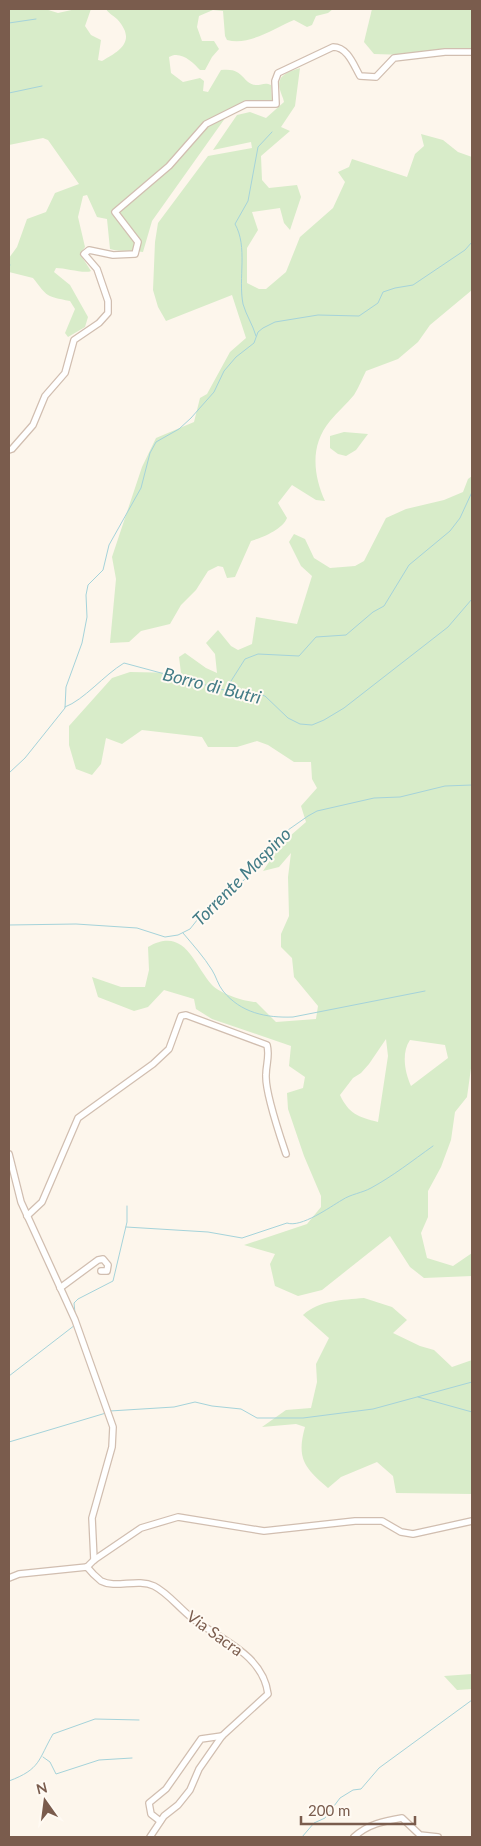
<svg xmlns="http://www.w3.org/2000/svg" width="481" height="1846" font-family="Lato,sans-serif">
  <rect width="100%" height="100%" fill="#fdf6ec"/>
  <g fill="#d8ecc9" fill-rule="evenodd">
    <path d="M9,9H45L58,13L76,9H91L85,26L91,35L101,40L98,60L102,61C120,51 137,41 117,19C113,15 109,14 106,9H333L328,13L316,16L312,25L307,27L294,20C274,28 250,46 227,40L225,36L223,11L213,10L199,16L197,27L202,41H214L219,49L212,57L205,70H200C193,62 180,50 169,57L171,73L183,82L200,78L204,81L203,91L208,92L221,70C245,67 241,83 256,85C262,85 265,82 271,85L272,101H247L233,107L152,221L143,252C131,250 121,252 110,249L107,219L97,217L87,195L83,196L78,217L85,247L80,254L91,271C84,274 66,268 56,268L54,272L70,285L88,317L85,327L68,337L65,333L75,309L70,301C45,296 48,297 33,278L9,272V258L17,247L27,219L46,212L55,193L79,184L48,140L43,138L9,145Z"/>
    <polygon points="372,9 472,9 472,53 406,55 374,54 364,42"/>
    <path d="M300,68L295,106L281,127L290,131L261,156L262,180L269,188L297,185L301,197L290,230L284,223L280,208L252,212L258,230L247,248V283L259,289H266L286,272L300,237L333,208L345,182L338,172L349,167L352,159L407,177L415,154L424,146L421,134L443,140L458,152L472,157V290L430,325L418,342L398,359L366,371C362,379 359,387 354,395C347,404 337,412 330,421C310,445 313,474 325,501L316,500L292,485L278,503L287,518C283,529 262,538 251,541L235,577L227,578L223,567L218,566L208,571L196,590L181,605L170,624L141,631L129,642L110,643L116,579L112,557L142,467L156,438L194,422L200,398L207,394L230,352L246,338L232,295L166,321L158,307L153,290L155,242L158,223L208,156L252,148L251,142L213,150L237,115L250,112L266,118L284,102C283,97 281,94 280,90C276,75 288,72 300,68Z"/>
    <polygon points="344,432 368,434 356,450 346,456 338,454 330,448 330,436"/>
    <path d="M472,476V1061L467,1097L455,1112L451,1140L441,1167L428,1191V1217L421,1233L427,1258L453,1266L472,1253V1276L424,1278L410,1267L390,1236L322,1290L298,1296L275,1286L270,1264L275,1254L244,1245L307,1224L321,1207V1196L304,1156L288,1109L287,1093L303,1088L305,1077L289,1066L291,1046L212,1019L196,1009L194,999L164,990L148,1007L134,1011L98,997L92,977L121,987H145L149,970L148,947C185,926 193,964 212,985C219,993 245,1002 256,1002L276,1022L316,1019L318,1006L294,977L292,958L281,947V934L289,916L288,877L291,853L279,867L263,871L282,843L306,822L301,806L317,788L312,779L311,762H294L268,745L257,741L237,747H208L202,737L142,730L122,744L106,738L101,764L92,775L76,769L69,745V726L112,678L130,672L181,673L179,657L185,653L206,668L217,673L215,654L206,643L218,630L231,646L238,650L252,644L256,617L297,624L312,576L301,566L289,542L294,534L305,539L314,558L330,568L355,566L364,561L386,518L406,509L444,500L463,492L468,479ZM386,1039L388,1056L378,1122C358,1117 349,1114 340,1095L353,1078L361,1073L369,1064ZM410,1040L445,1045L448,1058L411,1086C405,1073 401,1053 410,1040Z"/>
    <path d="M364,1298L392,1307L407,1320L393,1333L420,1346L434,1350L452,1367L472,1360V1494L396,1493L393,1476L377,1462L341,1477L328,1488C305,1468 296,1459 305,1427L296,1424L262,1427L286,1410L311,1408L317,1382L316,1364L329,1338L303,1315C320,1300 342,1300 364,1298Z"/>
    <polygon points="472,1674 472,1689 457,1690 444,1676"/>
  </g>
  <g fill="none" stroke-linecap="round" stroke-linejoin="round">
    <g stroke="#a5d3da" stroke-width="1">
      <polyline points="9,23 36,19"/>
      <polyline points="9,93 42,86"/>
      <polyline points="9,267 10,265"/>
      <path d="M256,336C253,325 246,315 243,304C238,278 248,247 235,224L248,201L258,147L272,132"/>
      <polyline points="226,689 245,659 258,654 299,656 316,637 346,635 373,612 384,606 409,565 450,531 460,518 472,492"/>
      <path d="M65,707C84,700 104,675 124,663L228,691L242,690L265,696L288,718L300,724L312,725L324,720L344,708L448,627L472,599"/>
      <polyline points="9,773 25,758 65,708 66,687 82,643 87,617 86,595 88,585 103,570 109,545 141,488 150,453 156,442 179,429 191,418 214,392 224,371 236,357 254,343 258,332 263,328 275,322 318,315 359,316 378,303 383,292 395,288 413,285 465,250 472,242"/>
      <polyline points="9,925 76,924 137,928 165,937 178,935 190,929 205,910 223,895 243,881 288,830 308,816 317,811 374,798 400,797 445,786 472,785"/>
      <path d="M183,933C193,945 204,957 212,970C216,976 218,985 223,991C241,1013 266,1018 293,1017L425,991"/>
      <path d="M126,1227L208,1232L242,1238L287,1223C301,1228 330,1207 342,1200C351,1194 362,1193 371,1188C393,1176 412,1161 433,1146"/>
      <polyline points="75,1313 74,1303 78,1299 113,1281 127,1222 127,1206"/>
      <polyline points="9,1376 75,1325"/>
      <polyline points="418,1397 472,1412"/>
      <polyline points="110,1411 174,1407 195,1402 212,1406 241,1409 257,1418 303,1418 373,1409 472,1382"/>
      <polyline points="9,1442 106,1413"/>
      <polyline points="43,1757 50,1762 56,1774 99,1760 132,1758"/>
      <path d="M9,1781C41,1769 38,1760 53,1734L95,1719L139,1720"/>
      <polyline points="302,1837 314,1823 325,1818 340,1798 353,1790 361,1789 379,1768 472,1700"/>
    </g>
    <g stroke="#d1beb0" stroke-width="8">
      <g id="minor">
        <path d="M9,450L12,449L33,425L45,396L65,373L74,340L99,323L108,313V301L97,269L84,254L89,250L113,255L135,254L138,242L115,212L169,166L206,124L246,104H276L275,81L278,73L333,47C348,47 354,66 360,76L376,77L394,58L445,52H472"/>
        <polyline points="9,1154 21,1202 75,1320 113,1427 112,1447 92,1518 94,1560"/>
        <path d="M27,1216L42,1202L78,1118L153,1064L169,1049L181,1016L186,1015L267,1045C270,1056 266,1064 266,1075C265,1093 280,1136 286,1154"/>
        <polyline points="60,1288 98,1260 103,1259 108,1265 107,1271 101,1271"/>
        <path d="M87,1567C91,1572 96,1577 101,1581C116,1589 137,1578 154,1586C168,1593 179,1608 192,1618C219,1639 263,1654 268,1694L222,1736L199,1769L190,1790L178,1805L164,1816L150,1837"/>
        <polyline points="87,1567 94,1560 141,1528 178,1517 264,1531 355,1521 382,1521 401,1532 413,1534 472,1521"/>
        <polyline points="9,1578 19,1574 87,1567"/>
        <polyline points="160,1821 151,1814 149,1803 166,1789 201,1739 222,1736"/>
        <path d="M354,1837C368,1824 384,1821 402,1818L420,1835L438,1837"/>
      </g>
    </g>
    <use href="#minor" stroke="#fff" stroke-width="5.5"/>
  </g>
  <g text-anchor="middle" stroke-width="4" stroke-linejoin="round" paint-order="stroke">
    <g font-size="16" fill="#7a5c4d" stroke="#fffaf3">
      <text transform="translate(215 1633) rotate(36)" y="6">Via Sacra</text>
    </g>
    <g font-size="18" font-style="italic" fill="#437c86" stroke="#fffaf3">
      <text transform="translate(212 686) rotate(14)" y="6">Borro di Butri</text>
      <text transform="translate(242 877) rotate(-45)" y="6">Torrente Maspino</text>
    </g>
  </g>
  <rect width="481" height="1846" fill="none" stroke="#7a5c4d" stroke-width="20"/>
  <g transform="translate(45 1801) rotate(346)" stroke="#fffaf3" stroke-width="4" paint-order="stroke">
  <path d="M0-4L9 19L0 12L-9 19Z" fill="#7a5c4d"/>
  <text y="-8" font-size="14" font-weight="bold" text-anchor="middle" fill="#7a5c4d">N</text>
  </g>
  <path d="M301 1816v8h114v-8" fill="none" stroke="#7a5c4d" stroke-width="2.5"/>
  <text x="308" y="1816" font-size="15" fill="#7a5c4d" stroke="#fffaf3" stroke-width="4" paint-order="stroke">200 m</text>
</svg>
